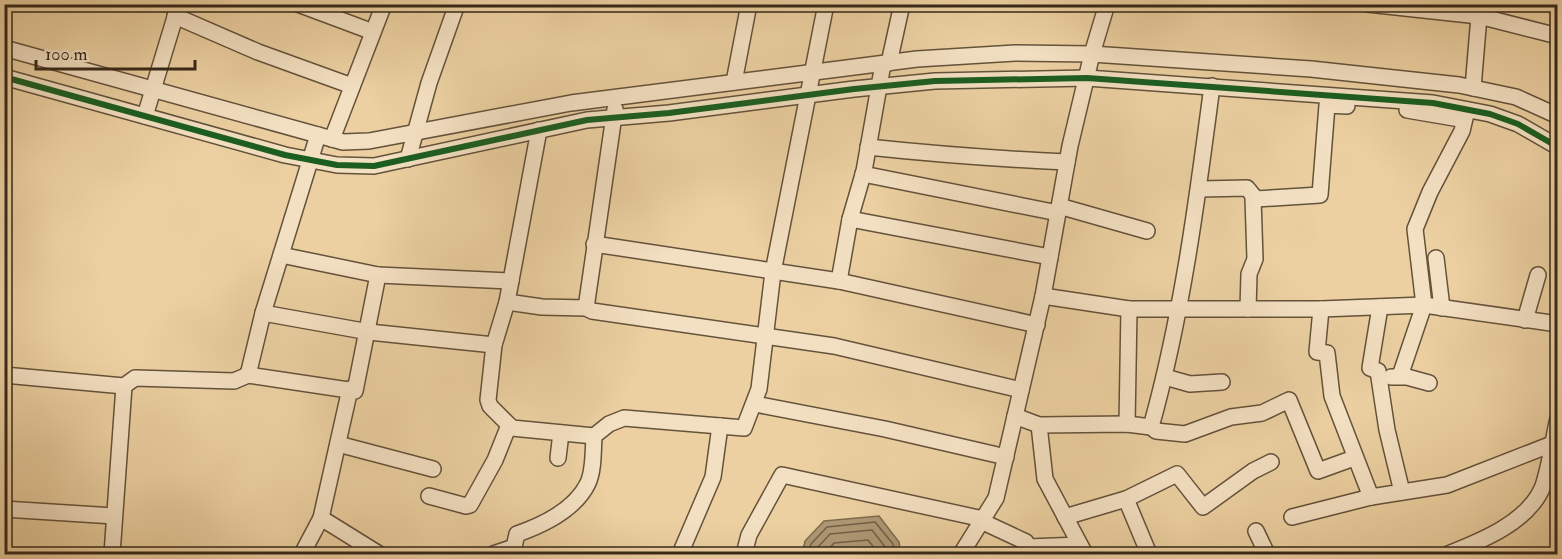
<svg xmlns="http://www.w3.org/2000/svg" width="1562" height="559" font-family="'IM FELL Double Pica',serif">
  <rect width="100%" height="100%" fill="#ecd0a1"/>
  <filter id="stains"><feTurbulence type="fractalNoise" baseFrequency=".00333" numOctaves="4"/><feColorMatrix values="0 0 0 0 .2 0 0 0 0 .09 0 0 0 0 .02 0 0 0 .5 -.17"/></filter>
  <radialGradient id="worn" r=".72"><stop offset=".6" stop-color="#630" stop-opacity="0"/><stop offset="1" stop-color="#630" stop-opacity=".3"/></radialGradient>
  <polygon fill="#ae9773" stroke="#7e6b4f" stroke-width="1.5" points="879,516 899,542 901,554 802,554 805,541 824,521"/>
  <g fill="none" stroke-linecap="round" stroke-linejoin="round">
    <g stroke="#726046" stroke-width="1.5">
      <polyline points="808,554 811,544 827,527 875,522 893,544 895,554"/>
      <polyline points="816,554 818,547 830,534 872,530 886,548 888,554"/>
      <polyline points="825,554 834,543 868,540 879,554"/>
    </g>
    <g stroke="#64523b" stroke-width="18">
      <g id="minor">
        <polyline points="298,4 373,32"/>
        <polyline points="1368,4 1479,16 1558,36"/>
        <polyline points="175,16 258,52 352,86"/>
        <polyline points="4,48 343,142 369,141 571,103 917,59 1015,53 1092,54 1311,69 1459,85 1516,97 1558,116"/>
        <polyline points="889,63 902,4"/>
        <polyline points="4,77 285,155 337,165 374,166 587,120 669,113 854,89 935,81 1087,78 1433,103 1490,114 1518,124 1558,147"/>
        <polyline points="734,82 749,4"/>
        <polyline points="1473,88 1480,4"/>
        <polyline points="1407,110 1460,119"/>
        <polyline points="145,116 179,4"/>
        <polyline points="539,130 507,302 494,345 488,400 490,406 512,428 594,436"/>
        <polyline points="332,139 384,4"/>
        <path d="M868,147C934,154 1001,159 1067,162"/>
        <polyline points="408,159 429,83 457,4"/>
        <polyline points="863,174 1058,213"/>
        <polyline points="1200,189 1247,188 1256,199 1320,195 1327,105 1347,106"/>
        <polyline points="1059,206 1147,231"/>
        <polyline points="850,219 1050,257"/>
        <polyline points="594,244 839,281 1037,325"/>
        <polyline points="1436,258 1442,308"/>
        <polyline points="378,275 511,281"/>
        <polyline points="839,281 850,219 864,171 883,64"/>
        <polyline points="1043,296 1129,309 1321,309 1424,305 1558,324"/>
        <polyline points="507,302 542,307 586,308 592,311 834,346 1021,390"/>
        <polyline points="1380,307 1370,368 1378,371 1387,430 1402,492"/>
        <polyline points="586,308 615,109"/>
        <polyline points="1248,309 1249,274 1255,259 1253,198"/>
        <polyline points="1321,309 1317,352 1327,353 1332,396 1371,497"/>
        <polyline points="263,313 369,332 494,345"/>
        <polyline points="1525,320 1538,275"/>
        <polyline points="4,375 124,386 135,378 234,381 248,375 355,391 378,275 281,255"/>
        <polyline points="248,375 263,313 318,135"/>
        <polyline points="1400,376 1424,305 1415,229 1430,192 1462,131 1467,110"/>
        <polyline points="1165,377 1190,384 1222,382"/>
        <polyline points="1391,377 1407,377 1429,383"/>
        <polyline points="755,404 885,429 1006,457"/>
        <polyline points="1015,416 1039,425 1127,424 1151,427 1156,431 1185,434 1231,417 1262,413 1289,400 1318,471 1354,458"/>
        <polyline points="1127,424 1129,309"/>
        <polyline points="1039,425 1045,479 1085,554"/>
        <path d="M1151,427C1182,316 1197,201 1212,86"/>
        <polyline points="338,444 433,469"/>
        <polyline points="558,458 561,433"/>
        <polyline points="429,496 466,506 470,505 495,460 509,425"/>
        <polyline points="1126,499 1149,554"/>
        <polyline points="4,509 114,516"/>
        <polyline points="1065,517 1126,499 1177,474 1203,507 1253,471 1271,462"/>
        <polyline points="1292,517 1371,497 1447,485 1552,444 1558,445"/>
        <polyline points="321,518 379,554"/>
        <polyline points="981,521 1026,542 1028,547 1080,545"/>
        <polyline points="1256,531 1267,554"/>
        <polyline points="112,554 124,386"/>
        <polyline points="302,554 321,518 350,389"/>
        <path d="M493,554L514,547L517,534C543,525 575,510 588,483C594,470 593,450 594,436L609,424L624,418L744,428L759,389L773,272L826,4"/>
        <polyline points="680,554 713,477 720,426"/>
        <polyline points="744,554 749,535 782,475 983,519"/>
        <polyline points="961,554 996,498 1043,296 1070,146 1092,54 1107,4"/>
        <path d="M1448,554C1481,541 1529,522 1543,486C1550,465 1553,440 1558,418"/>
      </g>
    </g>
    <use href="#minor" stroke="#f3e0c2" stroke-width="15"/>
    <g stroke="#f3e0c2" stroke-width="10">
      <polyline id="cycleway" points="4,77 285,155 337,165 374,166 587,120 669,113 854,89 935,81 1087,78 1433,103 1490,114 1518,124 1558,147"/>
    </g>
    <use href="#cycleway" stroke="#1b5e20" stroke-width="6"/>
  </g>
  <rect width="1562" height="559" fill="none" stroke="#ecd0a1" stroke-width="24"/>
  <rect x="6" y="6" width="1550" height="547" fill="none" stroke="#362819" stroke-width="3"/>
  <rect x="12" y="12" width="1538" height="535" fill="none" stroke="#362819" stroke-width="1.5"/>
  <path d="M36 60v9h159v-9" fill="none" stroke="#362819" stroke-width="3"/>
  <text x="45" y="60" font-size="18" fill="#362819" stroke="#f3e0c2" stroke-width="4.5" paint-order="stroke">100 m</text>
  <rect width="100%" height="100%" filter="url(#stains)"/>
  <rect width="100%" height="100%" fill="url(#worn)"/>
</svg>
